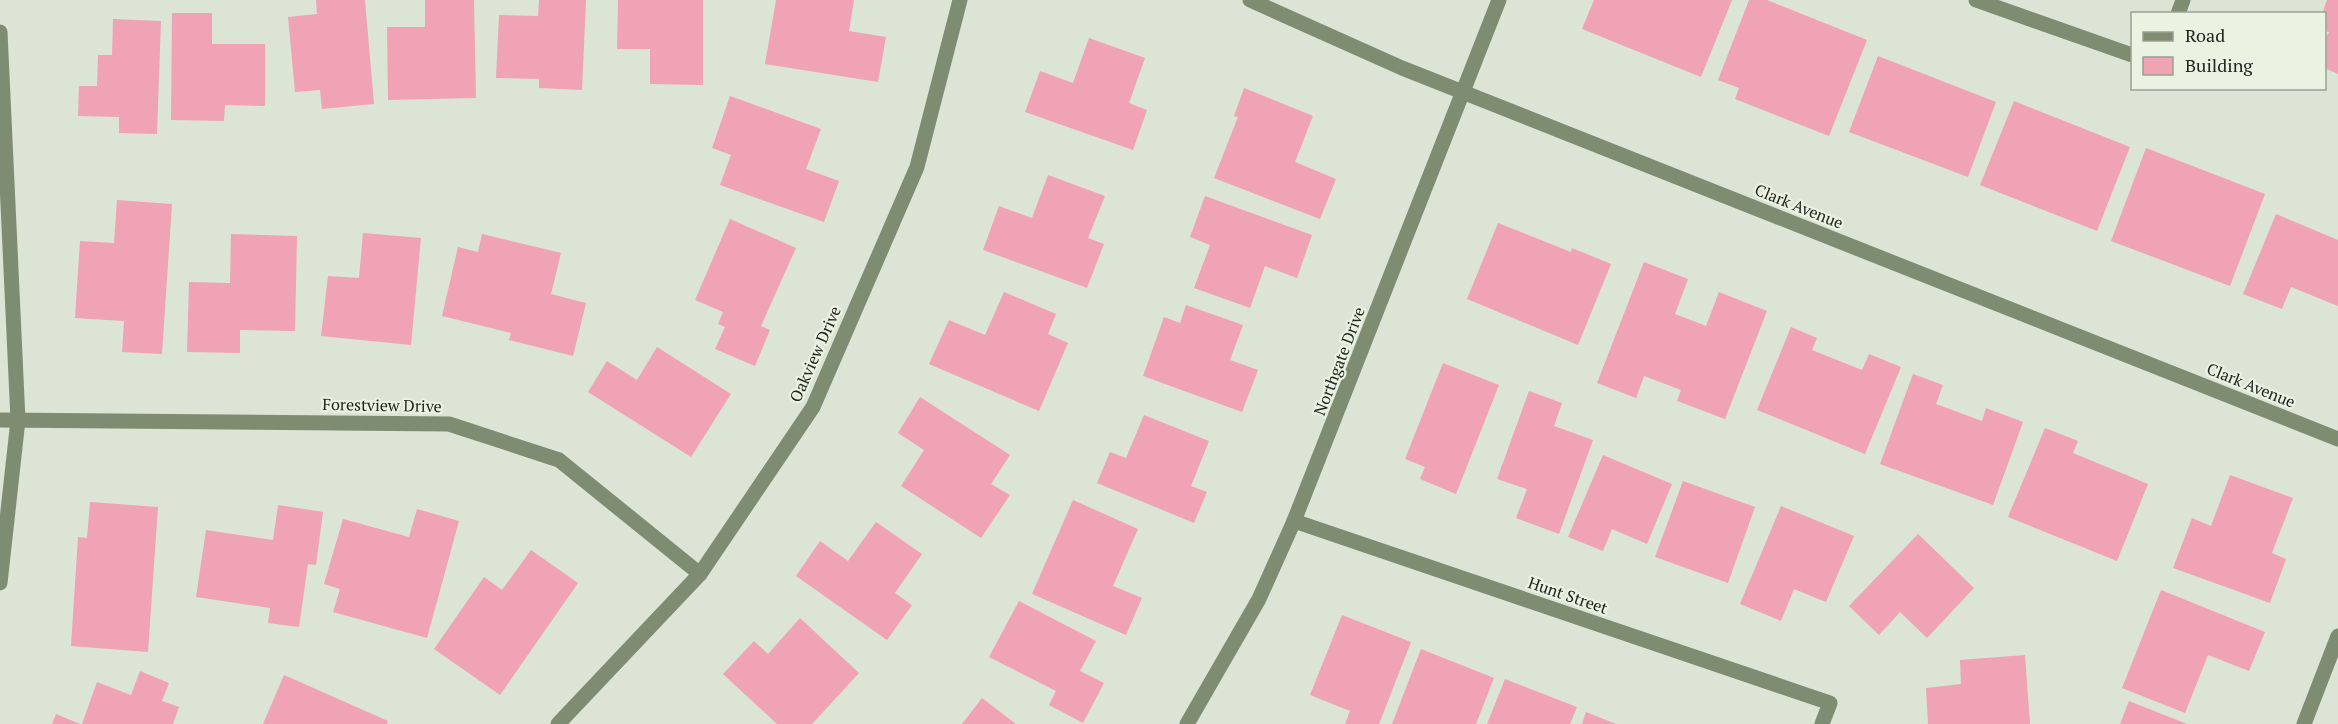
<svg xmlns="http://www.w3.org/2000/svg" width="2338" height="724" font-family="'PT Serif',serif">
  <rect width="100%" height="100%" fill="#dce4d5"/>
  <g fill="#efa3b5">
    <polygon points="316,0 365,0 374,104 322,109 320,90 295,92 288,17 317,14"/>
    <polygon points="425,0 474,0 476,98 388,100 387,27 425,27"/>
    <polygon points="539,0 586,0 582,90 539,88 539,79 496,78 499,15 538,16"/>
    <polygon points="618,0 703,0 703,85 650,84 650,49 617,49"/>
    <polygon points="776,0 854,0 849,31 886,37 878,82 765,64"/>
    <polygon points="1594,0 1732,0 1701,77 1582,29"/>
    <polygon points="1749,0 1767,0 1867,40 1829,136 1735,99 1739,88 1718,80"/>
    <polygon points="2327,0 2338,0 2338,74 2324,68 2324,42 2329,32 2324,31 2324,14 2322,14"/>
    <polygon points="172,13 212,13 212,44 265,44 265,106 225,105 224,121 171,120"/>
    <polygon points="113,19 161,21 157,134 119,133 119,117 78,116 79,86 97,86 98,55 112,55"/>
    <polygon points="1089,38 1145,58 1129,103 1147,110 1133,150 1025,112 1040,71 1073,83"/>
    <polygon points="1878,56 1996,102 1968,177 1849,132"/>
    <polygon points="1244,88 1313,116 1295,162 1336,179 1320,219 1214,178 1238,117 1234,116"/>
    <polygon points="730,96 821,129 806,169 839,181 824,222 720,185 731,155 712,148"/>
    <polygon points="2014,101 2130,147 2097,231 1980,185"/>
    <polygon points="2146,148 2265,194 2230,286 2111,241"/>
    <polygon points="1048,175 1105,196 1088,238 1104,244 1087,288 983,250 999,206 1032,218"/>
    <polygon points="1205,196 1312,235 1297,278 1265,266 1250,308 1194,288 1210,245 1190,237"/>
    <polygon points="117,200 172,204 162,354 122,352 124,321 75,318 80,241 114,243"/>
    <polygon points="2276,214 2338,240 2338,306 2291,287 2282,309 2243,294"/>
    <polygon points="730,219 796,248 761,326 770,330 755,366 715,349 725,327 718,324 723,312 695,300"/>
    <polygon points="1498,223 1571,252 1572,248 1611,264 1578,345 1467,299"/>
    <polygon points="363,233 421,238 411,345 321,336 328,276 359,278"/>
    <polygon points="231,234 297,236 295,331 240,330 240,353 187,352 189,282 230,283"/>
    <polygon points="482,234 561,253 551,294 586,303 573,356 509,340 511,333 442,316 458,247 478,252"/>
    <polygon points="1644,262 1688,279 1675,314 1706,326 1719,292 1767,311 1725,419 1677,401 1681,390 1644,376 1636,398 1597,383"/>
    <polygon points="1004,292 1056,314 1048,334 1068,343 1039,411 929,364 949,320 985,335"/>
    <polygon points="1186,305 1243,325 1230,360 1258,370 1242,412 1143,376 1164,317 1180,323"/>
    <polygon points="1791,327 1817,338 1812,350 1862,370 1869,354 1901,367 1865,454 1757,410"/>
    <polygon points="657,347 731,394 691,457 588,392 607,361 637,380"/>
    <polygon points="1443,363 1499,385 1456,494 1420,479 1425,467 1405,459"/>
    <polygon points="1913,374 1943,385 1936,404 1982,421 1986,408 2023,422 1993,505 1880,464"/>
    <polygon points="1529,391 1562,403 1554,426 1593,440 1559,534 1516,518 1527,489 1497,479"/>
    <polygon points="920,397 1010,455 991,484 1010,495 981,538 901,486 924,450 898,433"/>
    <polygon points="1144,415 1209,441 1191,486 1207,492 1194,523 1097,483 1110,452 1126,458"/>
    <polygon points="2045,428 2078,441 2073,453 2148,484 2117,561 2008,517"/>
    <polygon points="1603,455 1672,484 1647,544 1612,529 1603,551 1568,537"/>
    <polygon points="2230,475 2293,498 2272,553 2286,559 2270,603 2173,568 2192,518 2211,526"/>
    <polygon points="1683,481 1755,507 1728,583 1655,557"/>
    <polygon points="1073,500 1138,529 1113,586 1142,598 1126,635 1032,594"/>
    <polygon points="90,502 158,507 148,652 71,646 78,537 87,538"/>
    <polygon points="278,505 323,512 316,565 308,564 299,627 268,623 270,608 196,597 206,530 273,540"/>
    <polygon points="1781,506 1854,536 1826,602 1794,589 1781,621 1740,604"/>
    <polygon points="417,509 459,521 427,638 333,612 340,589 324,584 343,519 409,537"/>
    <polygon points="876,522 922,554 895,593 912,605 887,640 796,576 820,541 848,561"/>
    <polygon points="1918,534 1974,588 1927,638 1900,612 1879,635 1849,606"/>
    <polygon points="531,550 578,583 500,695 434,649 484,577 502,590"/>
    <polygon points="2161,590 2265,632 2249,671 2208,655 2185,713 2122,688"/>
    <polygon points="1019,601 1096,641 1080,671 1104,683 1083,723 1049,705 1056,691 989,657"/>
    <polygon points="1342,615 1411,642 1379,724 1345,724 1350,711 1310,695"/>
    <polygon points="800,618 859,673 812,724 777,724 723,674 754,641 768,654"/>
    <polygon points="1421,649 1494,678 1476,724 1392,724"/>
    <polygon points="2025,655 2030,724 1928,724 1926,688 1961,684 1960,660"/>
    <polygon points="140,671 169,683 162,701 179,707 173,724 82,724 97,682 131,695"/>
    <polygon points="284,675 388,721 387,724 263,724"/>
    <polygon points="1505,679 1577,707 1570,724 1487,724"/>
    <polygon points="982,698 1016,724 962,724"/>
    <polygon points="2129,701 2187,724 2120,724"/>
    <polygon points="1586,712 1616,724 1582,724"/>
    <polygon points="56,714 80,724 52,724"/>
  </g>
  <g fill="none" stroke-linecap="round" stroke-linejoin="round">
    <g stroke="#7e8c72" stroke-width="15">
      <polyline points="1250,0 1402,68 2338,439"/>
      <polyline points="1976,0 2132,55"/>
      <polyline points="2178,14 2183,0"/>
      <polyline points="0,32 18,420 0,583"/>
      <polyline points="0,420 449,424 559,460 700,574"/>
      <polyline points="1294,521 1830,703 1822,724"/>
      <polyline points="558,724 700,574 813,407 917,167 960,0"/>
      <polyline points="1187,724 1259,599 1294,521 1499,0"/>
      <polyline points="2304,724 2338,636"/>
    </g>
  </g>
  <g text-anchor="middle" stroke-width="4.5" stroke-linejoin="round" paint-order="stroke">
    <g font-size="16" fill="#21241f" stroke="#eaf2e2">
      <text transform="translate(1799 206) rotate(22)" y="6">Clark Avenue</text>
      <text transform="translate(815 354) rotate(-66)" y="6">Oakview Drive</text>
      <text transform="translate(1339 361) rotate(-69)" y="6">Northgate Drive</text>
      <text transform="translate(2251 385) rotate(22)" y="6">Clark Avenue</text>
      <text transform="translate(382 405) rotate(1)" y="6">Forestview Drive</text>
      <text transform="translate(1568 595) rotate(19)" y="6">Hunt Street</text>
    </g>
  </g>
  <rect x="2131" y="12" width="195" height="78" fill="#eaf2e2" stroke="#9aa094" stroke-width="1.5"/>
  <rect x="2143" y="32" width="30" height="9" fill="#7e8c72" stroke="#9aa094" stroke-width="1.5"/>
  <text x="2185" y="42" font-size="18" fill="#21241f">Road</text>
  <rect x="2143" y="57" width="30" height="18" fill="#efa3b5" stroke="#9aa094" stroke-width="1.5"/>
  <text x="2185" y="72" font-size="18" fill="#21241f">Building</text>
</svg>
